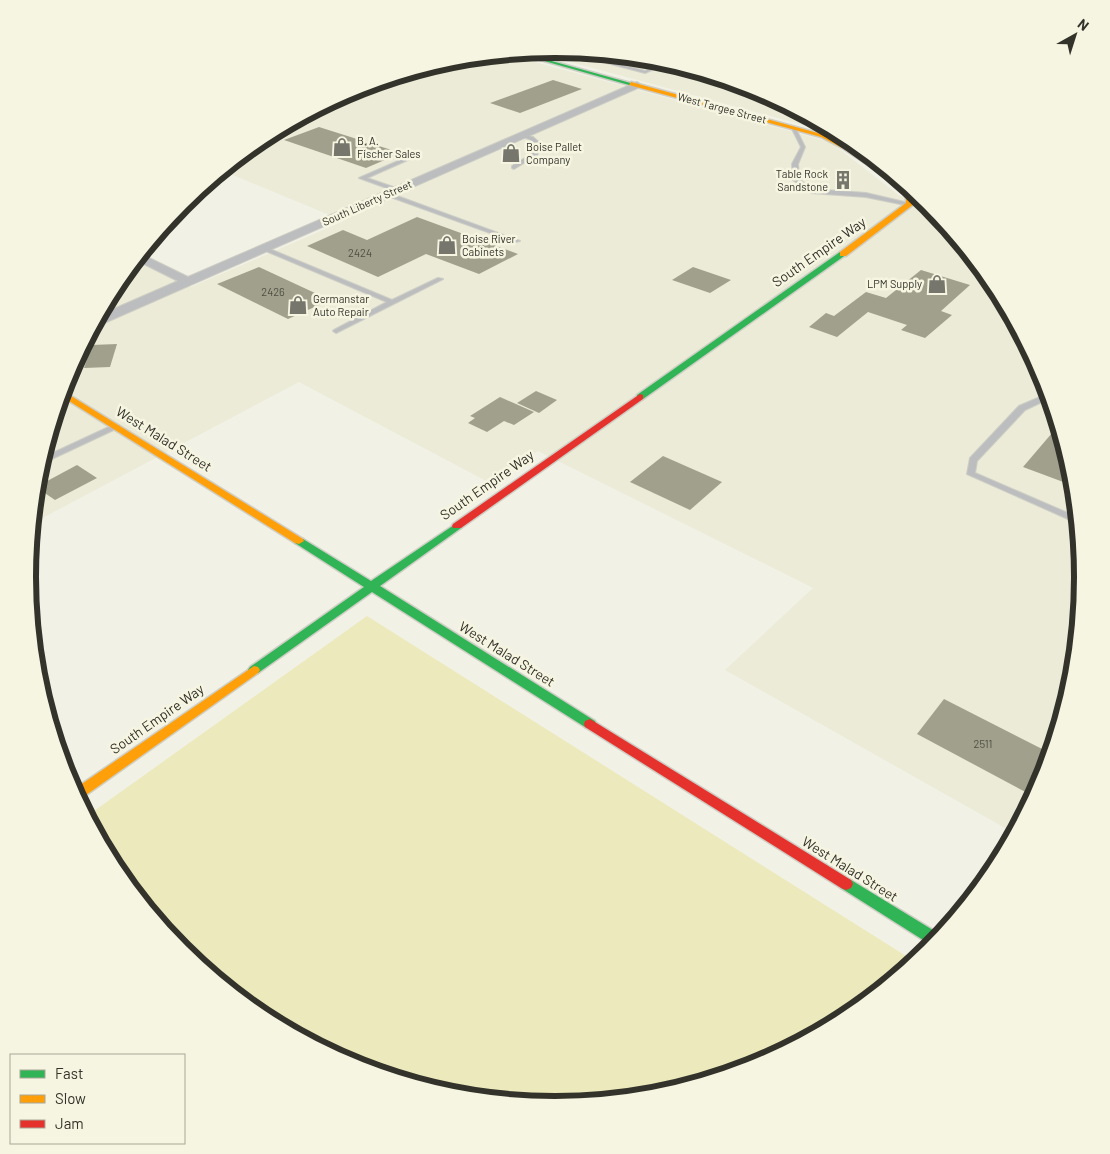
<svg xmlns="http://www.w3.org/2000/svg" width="1110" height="1154" font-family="Barlow,sans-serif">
  <rect width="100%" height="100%" fill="#f1f1e6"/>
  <g fill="#ebebd7">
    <polygon points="555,50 658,60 757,90 841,135 534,52"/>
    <polygon points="505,54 830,142 900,196 919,197 928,204 994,284 1042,375 1072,474 1082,577 1072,680 1042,779 1014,833 725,670 813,588 538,451 490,483 299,382 33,523 38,474 68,375 117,284 135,261 191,287 344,221 223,171 262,138 353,90 452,60"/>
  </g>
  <polygon fill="#eceabc" points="367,616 914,961 848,1016 757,1064 658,1094 555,1104 452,1094 353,1064 262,1015 182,950 116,870 87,816"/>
  <g fill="#a1a08c">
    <polygon points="553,80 582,89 520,113 490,103"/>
    <polygon points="319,127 401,153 366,168 284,140"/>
    <polygon points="417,217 518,254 479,274 426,254 378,277 307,246 343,230 367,240"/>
    <polygon points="259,267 330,300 288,319 217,284"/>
    <polygon points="693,267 731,280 710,293 672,280"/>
    <polygon points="921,270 970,285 941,311 952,315 925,338 901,330 907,325 868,312 837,337 809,327 826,313 834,316 866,292 886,298"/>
    <polygon points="117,344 110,367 84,368 92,345"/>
    <polygon points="536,391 557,400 539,413 517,403"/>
    <polygon points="500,397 534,412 514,425 504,421 487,432 468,423 475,418 470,416"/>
    <polygon points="1058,426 1072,474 1074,486 1023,467"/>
    <polygon points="663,456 722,482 690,510 630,482"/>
    <polygon points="77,465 97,478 55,500 36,487"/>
    <polygon points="944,699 1050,753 1042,779 1033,796 917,734"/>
  </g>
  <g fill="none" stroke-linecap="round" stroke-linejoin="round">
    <g stroke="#cecec5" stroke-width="2">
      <g id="lane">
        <polygon points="564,50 645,71 660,64 651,59 658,60 666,64 645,73 565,52"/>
        <polygon points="793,126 795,127 805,147 798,164 799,179 812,189 866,193 913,204 910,206 866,197 811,193 793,180 792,164 801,147 791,127"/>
        <polygon points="520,134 533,137 543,146 537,155 514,169 512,168 512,166 533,153 538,146 529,139 520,136"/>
        <polygon points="405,158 410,159 367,178 399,189 399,191 395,191 359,178"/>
        <polygon points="385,193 389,193 520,241 515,242 385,195"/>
        <polygon points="261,247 265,247 392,300 438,278 443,279 336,333 333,331 334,330 387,302 261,249"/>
        <polygon points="1040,397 1049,398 1051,402 1044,401 1025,410 977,461 975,473 1077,517 1077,523 967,474 970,458 1019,406"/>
        <polygon points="113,425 119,425 120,427 41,464 42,458"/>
      </g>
    </g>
    <g stroke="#cecec5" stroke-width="2">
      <polygon id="street" points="637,82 641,85 640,87 102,324 95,324 100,315 178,281 136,260 141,254 188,277"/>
    </g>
    <g stroke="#cecec5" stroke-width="3">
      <g id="fast">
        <polygon points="516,53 523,53 634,84 629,85"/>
        <polygon points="840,252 847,254 643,399 637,399 637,395"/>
        <polygon points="457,523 462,526 461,528 380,586 595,721 596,724 595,727 590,729 585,727 372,592 258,673 250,673 248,670 250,667 364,587 295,543 294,541 295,539 303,539 371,581"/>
        <polygon points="846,878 851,880 941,935 931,945 841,888 839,884 841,880"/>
      </g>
    </g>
    <g stroke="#cecec5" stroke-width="3">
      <g id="slow">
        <polygon points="631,82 825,135 849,146 882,168 911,195 914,204 846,256 840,256 840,252 906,203 906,197 877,171 844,149 821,137 629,85"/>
        <polygon points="63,391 303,539 304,541 299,544 295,543 61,396"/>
        <polygon points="254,666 258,667 260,670 258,673 79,800 73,790"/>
      </g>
    </g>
    <g stroke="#cecec5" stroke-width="3">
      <g id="jam">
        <polygon points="640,394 643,395 643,399 461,528 453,528 452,526 453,524"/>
        <polygon points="590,719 851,880 853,884 851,888 846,890 841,888 585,727 584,724 585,721"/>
      </g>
    </g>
    <use href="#lane" fill="#bcbdbe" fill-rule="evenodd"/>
    <use href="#street" fill="#bcbdbe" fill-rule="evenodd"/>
    <use href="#fast" fill="#30b455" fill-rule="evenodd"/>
    <use href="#slow" fill="#ff9f0a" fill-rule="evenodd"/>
    <use href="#jam" fill="#e5322d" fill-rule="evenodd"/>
  </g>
  <defs>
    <g id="shop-bare" transform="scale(1.5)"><path d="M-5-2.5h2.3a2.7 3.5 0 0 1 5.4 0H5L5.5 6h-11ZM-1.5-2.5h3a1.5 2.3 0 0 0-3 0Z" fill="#76766c" stroke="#f6f5e1" stroke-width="2.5" paint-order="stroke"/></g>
    <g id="building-bare" transform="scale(1.5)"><path d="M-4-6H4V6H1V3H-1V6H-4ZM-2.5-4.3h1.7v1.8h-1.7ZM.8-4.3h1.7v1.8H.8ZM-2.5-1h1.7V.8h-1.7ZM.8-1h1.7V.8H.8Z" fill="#76766c" stroke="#f6f5e1" stroke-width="2.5" paint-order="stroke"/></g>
  </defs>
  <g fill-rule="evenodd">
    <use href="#shop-bare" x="342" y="147"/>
    <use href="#shop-bare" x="511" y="153"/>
    <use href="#building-bare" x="843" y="180"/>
    <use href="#shop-bare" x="447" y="245"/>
    <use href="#shop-bare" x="937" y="284"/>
    <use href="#shop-bare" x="298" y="305"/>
  </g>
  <g text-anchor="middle" stroke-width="5" stroke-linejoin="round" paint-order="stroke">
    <g font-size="11" fill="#33332b" stroke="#f6f5e1">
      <text transform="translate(722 108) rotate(15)" y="4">West Targee Street</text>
      <text transform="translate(367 203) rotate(-24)" y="4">South Liberty Street</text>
    </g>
    <g font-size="11" fill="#33332b" stroke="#f6f5e1" text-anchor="start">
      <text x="357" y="145">B. A.<tspan x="357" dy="13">Fischer Sales</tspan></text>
      <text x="526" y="151">Boise Pallet<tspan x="526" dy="13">Company</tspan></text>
      <text x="828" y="178" text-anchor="end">Table Rock<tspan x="828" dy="13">Sandstone</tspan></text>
      <text x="462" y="243">Boise River<tspan x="462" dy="13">Cabinets</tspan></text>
      <text x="922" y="288" text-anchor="end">LPM Supply</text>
      <text x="313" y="303">Germanstar<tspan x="313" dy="13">Auto Repair</tspan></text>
    </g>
    <g font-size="11" fill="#4e4e43">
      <text x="360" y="257">2424</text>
      <text x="273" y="296">2426</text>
      <text x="983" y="748">2511</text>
    </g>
    <g font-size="14" fill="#33332b" stroke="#f6f5e1">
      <text transform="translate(819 252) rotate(-35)" y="5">South Empire Way</text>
      <text transform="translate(164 439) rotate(32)" y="5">West Malad Street</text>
      <text transform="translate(487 485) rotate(-35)" y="5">South Empire Way</text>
      <text transform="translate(507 654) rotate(32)" y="5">West Malad Street</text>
      <text transform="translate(157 719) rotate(-35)" y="5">South Empire Way</text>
      <text transform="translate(850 869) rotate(32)" y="5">West Malad Street</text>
    </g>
  </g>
  <path d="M0 0H1110V1154H0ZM36 577a519 519 0 1 1 1038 0a519 519 0 1 1-1038 0Z" fill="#f6f5e1" fill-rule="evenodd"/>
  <path fill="none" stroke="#33332b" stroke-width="6" d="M36 577a519 519 0 1 1 1038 0a519 519 0 1 1-1038 0Z"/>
  <rect x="10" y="1054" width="175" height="90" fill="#f6f5e1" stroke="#a8a798"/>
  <rect x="20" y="1070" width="25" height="8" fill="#30b455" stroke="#a8a798"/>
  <text x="55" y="1079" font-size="15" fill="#33332b">Fast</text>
  <rect x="20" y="1095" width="25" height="8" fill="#ff9f0a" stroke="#a8a798"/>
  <text x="55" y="1104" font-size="15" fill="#33332b">Slow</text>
  <rect x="20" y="1120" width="25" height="8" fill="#e5322d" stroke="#a8a798"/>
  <text x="55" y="1129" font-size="15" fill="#33332b">Jam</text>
  <g transform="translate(1075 35) rotate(39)" stroke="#f6f5e1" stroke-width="4" paint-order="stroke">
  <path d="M0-4L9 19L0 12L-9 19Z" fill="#33332b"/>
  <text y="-8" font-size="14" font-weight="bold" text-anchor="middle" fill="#33332b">N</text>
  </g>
</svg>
